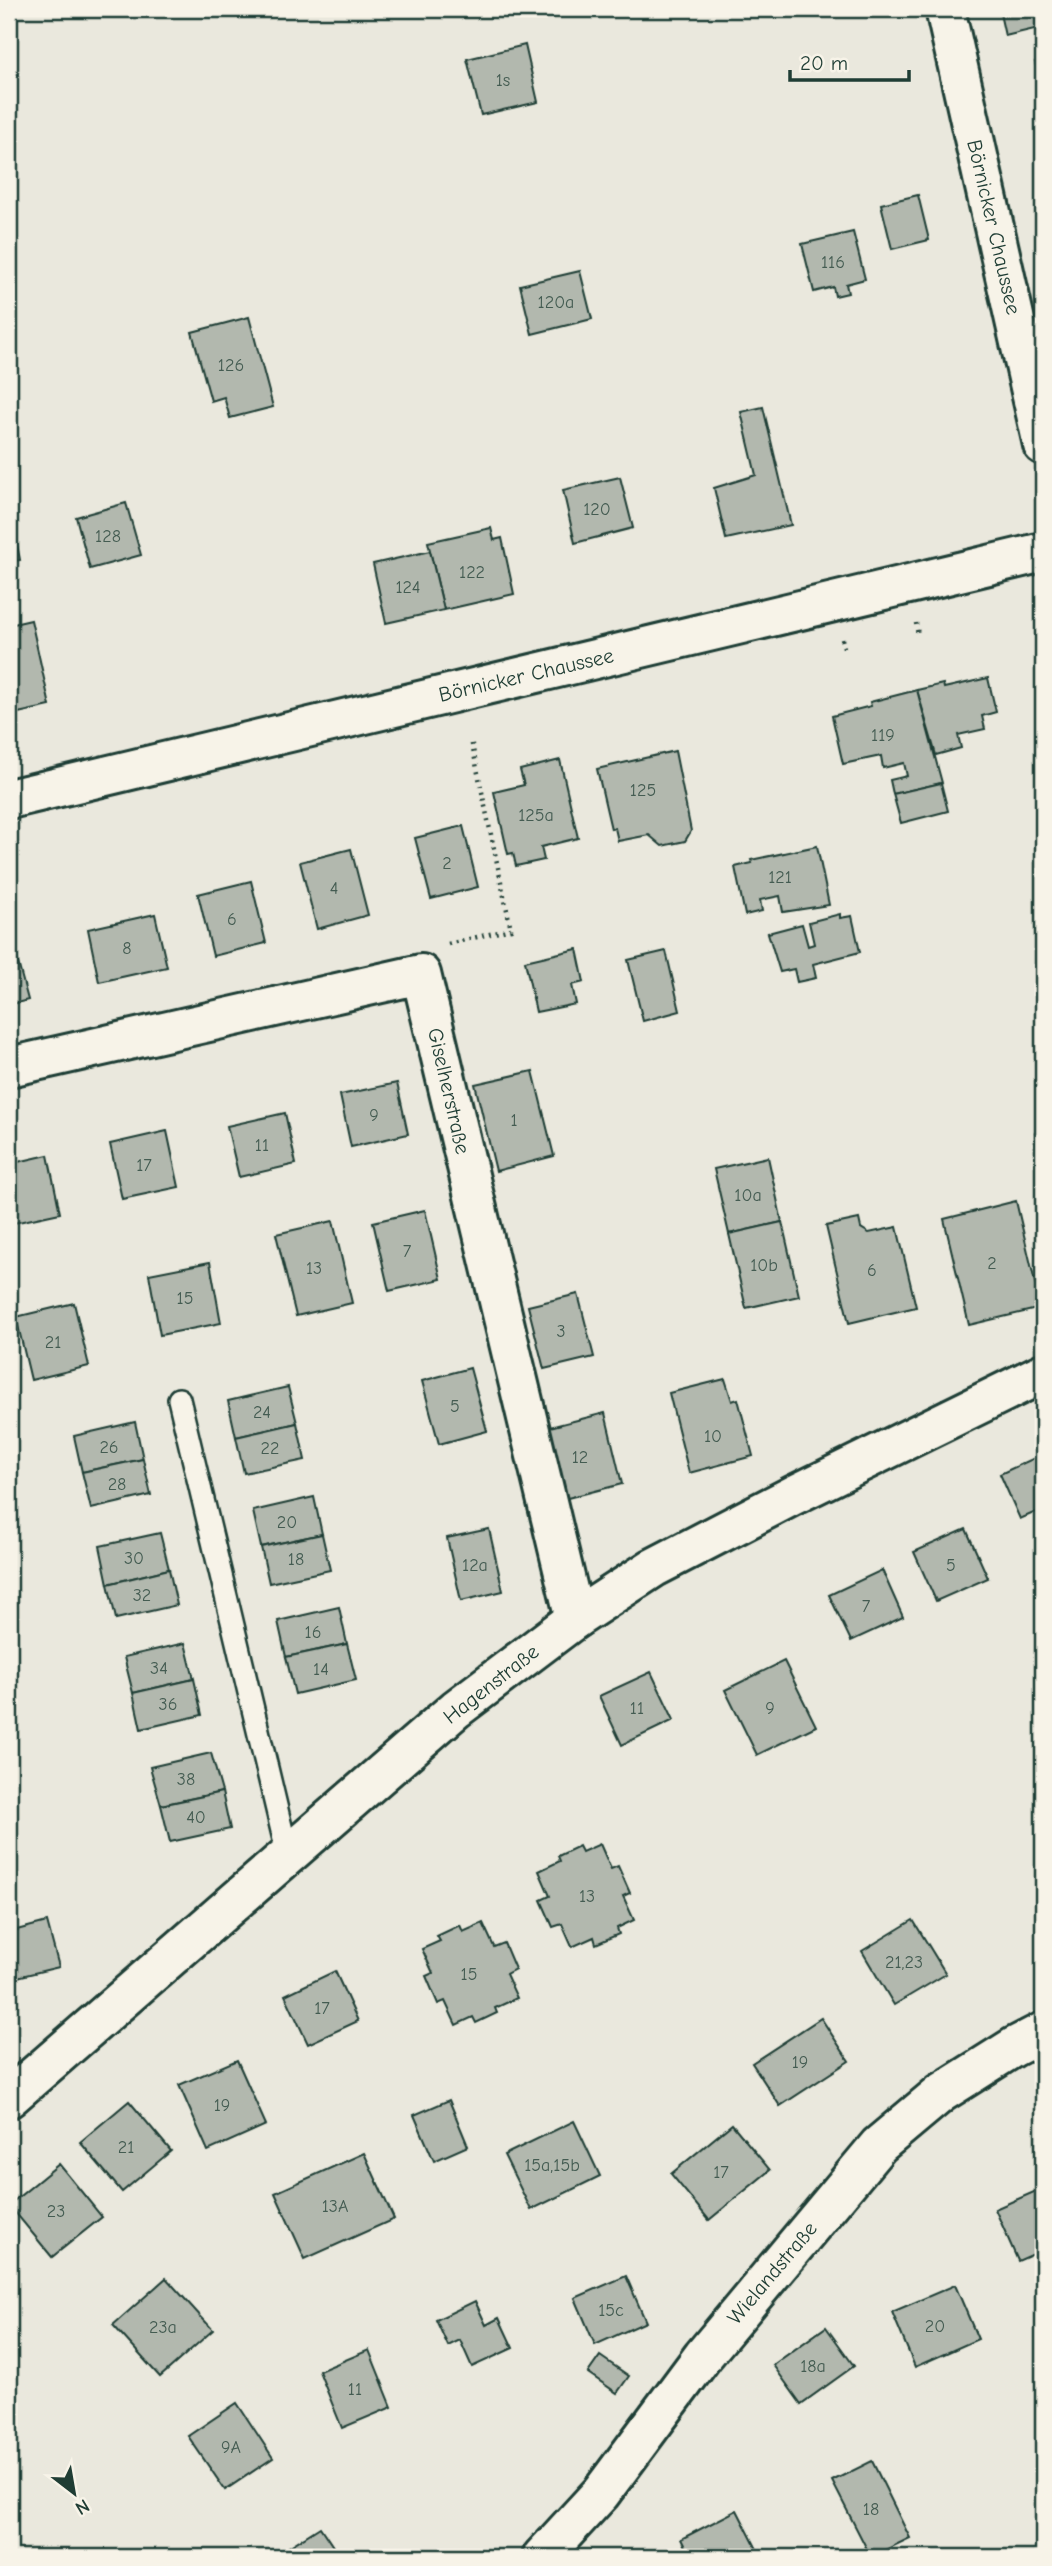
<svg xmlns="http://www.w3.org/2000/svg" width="1052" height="2566" font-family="'Comic Neue',sans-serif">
  <rect width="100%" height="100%" fill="#eae8dd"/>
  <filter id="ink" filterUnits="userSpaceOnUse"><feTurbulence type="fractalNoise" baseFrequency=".0143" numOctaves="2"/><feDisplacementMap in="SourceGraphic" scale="14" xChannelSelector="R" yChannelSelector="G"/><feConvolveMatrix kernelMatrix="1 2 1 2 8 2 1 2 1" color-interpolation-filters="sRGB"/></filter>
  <g filter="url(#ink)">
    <g fill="#b2b8ae" stroke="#1f3d34" stroke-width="2">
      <polygon points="999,9 1043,9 1043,27 1005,36"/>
      <polygon points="525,45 538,102 481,115 467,59"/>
      <polygon points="1043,60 1043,86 1041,87 1035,62"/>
      <polygon points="918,195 929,240 892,249 881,204"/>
      <polygon points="853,232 865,279 846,284 848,293 835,296 833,287 814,292 802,244"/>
      <polygon points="580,271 592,319 532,334 520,285"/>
      <polygon points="249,317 273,407 230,418 224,397 211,401 192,332"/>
      <polygon points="763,407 791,525 726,539 714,488 756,475 741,412"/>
      <polygon points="620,477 633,528 575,543 563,490"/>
      <polygon points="9,503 20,560 9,562"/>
      <polygon points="126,503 141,555 90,569 76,517"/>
      <polygon points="491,528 494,540 502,538 514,594 444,610 428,542"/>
      <polygon points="430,551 444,610 386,623 373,564"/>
      <polygon points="31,620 50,706 9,715 9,625"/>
      <polygon points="988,678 996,712 982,716 985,729 958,735 961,748 936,755 917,690 943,684 944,688"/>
      <polygon points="917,690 942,783 893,794 890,780 907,776 904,763 883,768 881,756 843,764 832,716 871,706 870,702"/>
      <polygon points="675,751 691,831 685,841 662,846 649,835 618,841 615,828 611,829 597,769"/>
      <polygon points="560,760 578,838 541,847 544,860 516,866 513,853 508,854 494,792 524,785 520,770"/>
      <polygon points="941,783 948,811 901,823 893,794"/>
      <polygon points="463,826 478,887 431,899 415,838"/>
      <polygon points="817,846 829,905 783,912 780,896 760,900 762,911 745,915 735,867 752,863 751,860"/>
      <polygon points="351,849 368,915 317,929 300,862"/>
      <polygon points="251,881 266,943 213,956 198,894"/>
      <polygon points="155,914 167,967 99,982 88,929"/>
      <polygon points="840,914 840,918 852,916 860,952 813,964 816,978 797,982 794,969 780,972 768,933 802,924 808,946 814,944 809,922"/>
      <polygon points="13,944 28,1000 9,1005 9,945"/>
      <polygon points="577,949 584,982 572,985 576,1004 536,1012 525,961"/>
      <polygon points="666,951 680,1011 643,1021 628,960"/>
      <polygon points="533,1071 554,1156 496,1171 475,1084"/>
      <polygon points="397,1083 408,1134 351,1147 340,1095"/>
      <polygon points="285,1113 296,1164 239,1177 227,1126"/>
      <polygon points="167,1131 179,1187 122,1199 110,1144"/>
      <polygon points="1043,1131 1043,1179 1035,1133"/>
      <polygon points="48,1155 60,1213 9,1224 9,1164"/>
      <polygon points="768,1157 782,1222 729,1234 714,1169"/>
      <polygon points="1016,1201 1041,1308 969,1325 944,1219"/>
      <polygon points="425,1210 441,1279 389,1291 373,1222"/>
      <polygon points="859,1219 861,1228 869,1233 897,1227 916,1307 849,1323 826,1226"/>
      <polygon points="333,1221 352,1303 296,1316 276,1234"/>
      <polygon points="782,1222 799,1296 746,1308 729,1234"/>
      <polygon points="210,1262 221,1323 160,1335 149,1274"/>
      <polygon points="578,1294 594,1357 544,1369 528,1306"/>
      <polygon points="74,1303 89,1366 31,1380 16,1317"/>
      <polygon points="470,1368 487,1431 439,1444 422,1381"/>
      <polygon points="725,1379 732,1401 738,1399 753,1456 689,1473 669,1393"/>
      <polygon points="288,1387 297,1423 236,1437 228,1401"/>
      <polygon points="605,1413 622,1484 556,1501 538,1430"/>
      <polygon points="135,1422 143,1459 82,1472 74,1436"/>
      <polygon points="297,1423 305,1460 244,1473 236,1437"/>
      <polygon points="1043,1454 1043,1509 1020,1519 1000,1474"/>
      <polygon points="143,1459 151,1495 91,1509 82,1472"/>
      <polygon points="314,1497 322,1534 261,1547 253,1511"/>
      <polygon points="489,1529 503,1591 461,1601 447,1538"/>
      <polygon points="966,1529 988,1578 936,1601 914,1552"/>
      <polygon points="160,1533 169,1569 108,1584 100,1546"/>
      <polygon points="322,1534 330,1570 269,1583 261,1547"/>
      <polygon points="169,1569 177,1605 116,1619 108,1584"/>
      <polygon points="882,1570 903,1617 851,1641 829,1595"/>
      <polygon points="339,1607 347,1644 286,1657 278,1621"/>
      <polygon points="185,1643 194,1679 133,1693 124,1657"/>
      <polygon points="347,1644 356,1680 295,1694 286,1657"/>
      <polygon points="784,1661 816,1726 757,1755 725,1690"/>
      <polygon points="651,1672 674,1720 622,1745 599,1696"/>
      <polygon points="194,1679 202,1715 141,1729 133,1693"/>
      <polygon points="211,1753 222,1792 161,1805 150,1767"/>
      <polygon points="222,1792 230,1829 170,1842 161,1805"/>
      <polygon points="600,1844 611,1869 618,1866 630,1893 623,1896 634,1920 617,1928 619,1934 596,1944 594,1937 572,1947 562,1924 553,1927 541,1900 550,1896 539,1871 560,1861 558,1856 579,1846 582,1852"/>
      <polygon points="913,1920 946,1974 894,2005 862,1951"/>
      <polygon points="47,1922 59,1967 9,1979 9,1932"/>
      <polygon points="483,1923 494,1947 504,1943 515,1969 506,1974 517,1998 495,2008 497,2013 476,2023 473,2017 456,2025 445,2001 438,2004 426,1976 433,1973 422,1949 440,1941 437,1936 460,1925 463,1932"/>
      <polygon points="335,1971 358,2021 308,2044 285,1995"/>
      <polygon points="821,2018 849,2061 780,2106 752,2063"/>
      <polygon points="237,2060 266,2125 208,2151 179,2085"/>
      <polygon points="449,2100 468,2146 434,2161 414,2115"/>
      <polygon points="129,2101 171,2151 122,2192 80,2142"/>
      <polygon points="574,2121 600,2176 531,2210 504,2155"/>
      <polygon points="732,2124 770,2170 709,2220 671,2174"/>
      <polygon points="364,2153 394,2219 305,2259 275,2193"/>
      <polygon points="59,2164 102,2217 52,2257 9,2205"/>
      <polygon points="1043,2188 1043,2250 1018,2261 995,2209"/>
      <polygon points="626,2276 646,2322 595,2345 575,2298"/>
      <polygon points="166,2278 213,2330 160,2377 113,2325"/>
      <polygon points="955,2285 978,2339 915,2367 892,2312"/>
      <polygon points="475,2301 486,2325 499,2318 513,2348 472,2367 460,2340 448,2346 436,2320"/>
      <polygon points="826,2327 854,2366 801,2404 773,2365"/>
      <polygon points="369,2350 392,2407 342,2428 319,2371"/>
      <polygon points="600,2356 629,2376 617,2393 588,2373"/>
      <polygon points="237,2403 273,2458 225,2490 188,2436"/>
      <polygon points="872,2461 910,2538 871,2557 832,2481"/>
      <polygon points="737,2510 761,2557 690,2557 681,2539"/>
      <polygon points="320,2527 340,2557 273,2557"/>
    </g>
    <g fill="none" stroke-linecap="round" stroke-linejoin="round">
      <g stroke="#1f3d34" stroke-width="26">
        <polyline id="lane" points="179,1399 288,1856"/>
      </g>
      <g stroke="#1f3d34" stroke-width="44">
        <g id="street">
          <polyline points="945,9 1043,445"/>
          <polyline points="9,1067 421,974 575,1619"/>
          <polyline points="9,2098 456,1709 575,1619 653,1568 794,1495 1043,1373"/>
          <polyline points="542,2557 601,2493 703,2356 879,2145 941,2093 1014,2047 1043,2032"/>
        </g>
      </g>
      <g stroke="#1f3d34" stroke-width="44">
        <polyline id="secondary" points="9,799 1043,552"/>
      </g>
      <g stroke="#1f3d34" stroke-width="4.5" stroke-dasharray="2 5" stroke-linecap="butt">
        <polyline points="916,623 918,635"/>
        <polyline points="842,639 845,652"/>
        <polyline points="448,944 511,929 471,740"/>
      </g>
      <use href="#lane" stroke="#f7f3e8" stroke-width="21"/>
      <use href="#street" stroke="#f7f3e8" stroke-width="38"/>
      <use href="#secondary" stroke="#f7f3e8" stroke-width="38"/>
    </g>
  </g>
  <g text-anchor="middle" stroke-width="5" stroke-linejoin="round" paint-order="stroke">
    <g font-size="18" fill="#445c52">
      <text x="503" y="86">1s</text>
      <text x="833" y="268">116</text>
      <text x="556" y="308">120a</text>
      <text x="231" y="371">126</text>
      <text x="597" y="515">120</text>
      <text x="108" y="542">128</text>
      <text x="472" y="578">122</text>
      <text x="408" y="593">124</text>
      <text x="883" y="741">119</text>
      <text x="643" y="796">125</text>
      <text x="536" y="821">125a</text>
      <text x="447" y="869">2</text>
      <text x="780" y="883">121</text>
      <text x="334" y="894">4</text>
      <text x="232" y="925">6</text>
      <text x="127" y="954">8</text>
      <text x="374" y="1121">9</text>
      <text x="514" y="1126">1</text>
      <text x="262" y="1151">11</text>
      <text x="144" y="1171">17</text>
      <text x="748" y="1201">10a</text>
      <text x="407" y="1257">7</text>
      <text x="992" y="1269">2</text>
      <text x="764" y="1271">10b</text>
      <text x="314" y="1274">13</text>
      <text x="872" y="1276">6</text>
      <text x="185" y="1304">15</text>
      <text x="561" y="1337">3</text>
      <text x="53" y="1348">21</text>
      <text x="455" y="1412">5</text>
      <text x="262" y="1418">24</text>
      <text x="713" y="1442">10</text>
      <text x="109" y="1453">26</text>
      <text x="270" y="1454">22</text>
      <text x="580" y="1463">12</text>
      <text x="117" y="1490">28</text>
      <text x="287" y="1528">20</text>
      <text x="134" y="1564">30</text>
      <text x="296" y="1565">18</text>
      <text x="475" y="1571">12a</text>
      <text x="951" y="1571">5</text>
      <text x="142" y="1601">32</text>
      <text x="866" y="1612">7</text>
      <text x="313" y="1638">16</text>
      <text x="159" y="1674">34</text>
      <text x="321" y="1675">14</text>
      <text x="168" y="1710">36</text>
      <text x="637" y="1714">11</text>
      <text x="770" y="1714">9</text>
      <text x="186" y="1785">38</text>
      <text x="196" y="1823">40</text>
      <text x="587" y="1902">13</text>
      <text x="904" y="1968">21,23</text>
      <text x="469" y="1980">15</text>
      <text x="322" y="2014">17</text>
      <text x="800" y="2068">19</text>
      <text x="222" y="2111">19</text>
      <text x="126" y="2153">21</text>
      <text x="552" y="2171">15a,15b</text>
      <text x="721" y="2178">17</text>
      <text x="335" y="2212">13A</text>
      <text x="56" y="2217">23</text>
      <text x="611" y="2316">15c</text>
      <text x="935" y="2332">20</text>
      <text x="163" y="2333">23a</text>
      <text x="813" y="2372">18a</text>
      <text x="355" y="2395">11</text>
      <text x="231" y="2453">9A</text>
      <text x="871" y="2515">18</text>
    </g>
    <g font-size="21" fill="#1f3d34" stroke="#f7f3e8">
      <text transform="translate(994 227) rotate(77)" y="7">Börnicker Chaussee</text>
      <text transform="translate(526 675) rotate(-13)" y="7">Börnicker Chaussee</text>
      <text transform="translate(449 1091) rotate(77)" y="7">Giselherstraße</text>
      <text transform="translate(491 1684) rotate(-38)" y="7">Hagenstraße</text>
      <text transform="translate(772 2273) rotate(-50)" y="7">Wielandstraße</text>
    </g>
  </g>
  <rect width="1052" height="2566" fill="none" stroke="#f7f3e8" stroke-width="35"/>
  <rect x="18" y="18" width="1017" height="2531" fill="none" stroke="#1f3d34" stroke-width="2.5" filter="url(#ink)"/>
  <g transform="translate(74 2493) rotate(149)" stroke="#f7f3e8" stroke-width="5" paint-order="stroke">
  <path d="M0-5L12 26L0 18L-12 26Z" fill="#1f3d34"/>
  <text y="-10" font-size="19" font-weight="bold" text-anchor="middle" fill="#1f3d34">N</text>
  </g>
  <path d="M790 70v10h119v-10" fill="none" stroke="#1f3d34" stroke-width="3.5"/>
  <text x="800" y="70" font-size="21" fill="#1f3d34" stroke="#f7f3e8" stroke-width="5" paint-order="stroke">20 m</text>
</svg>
